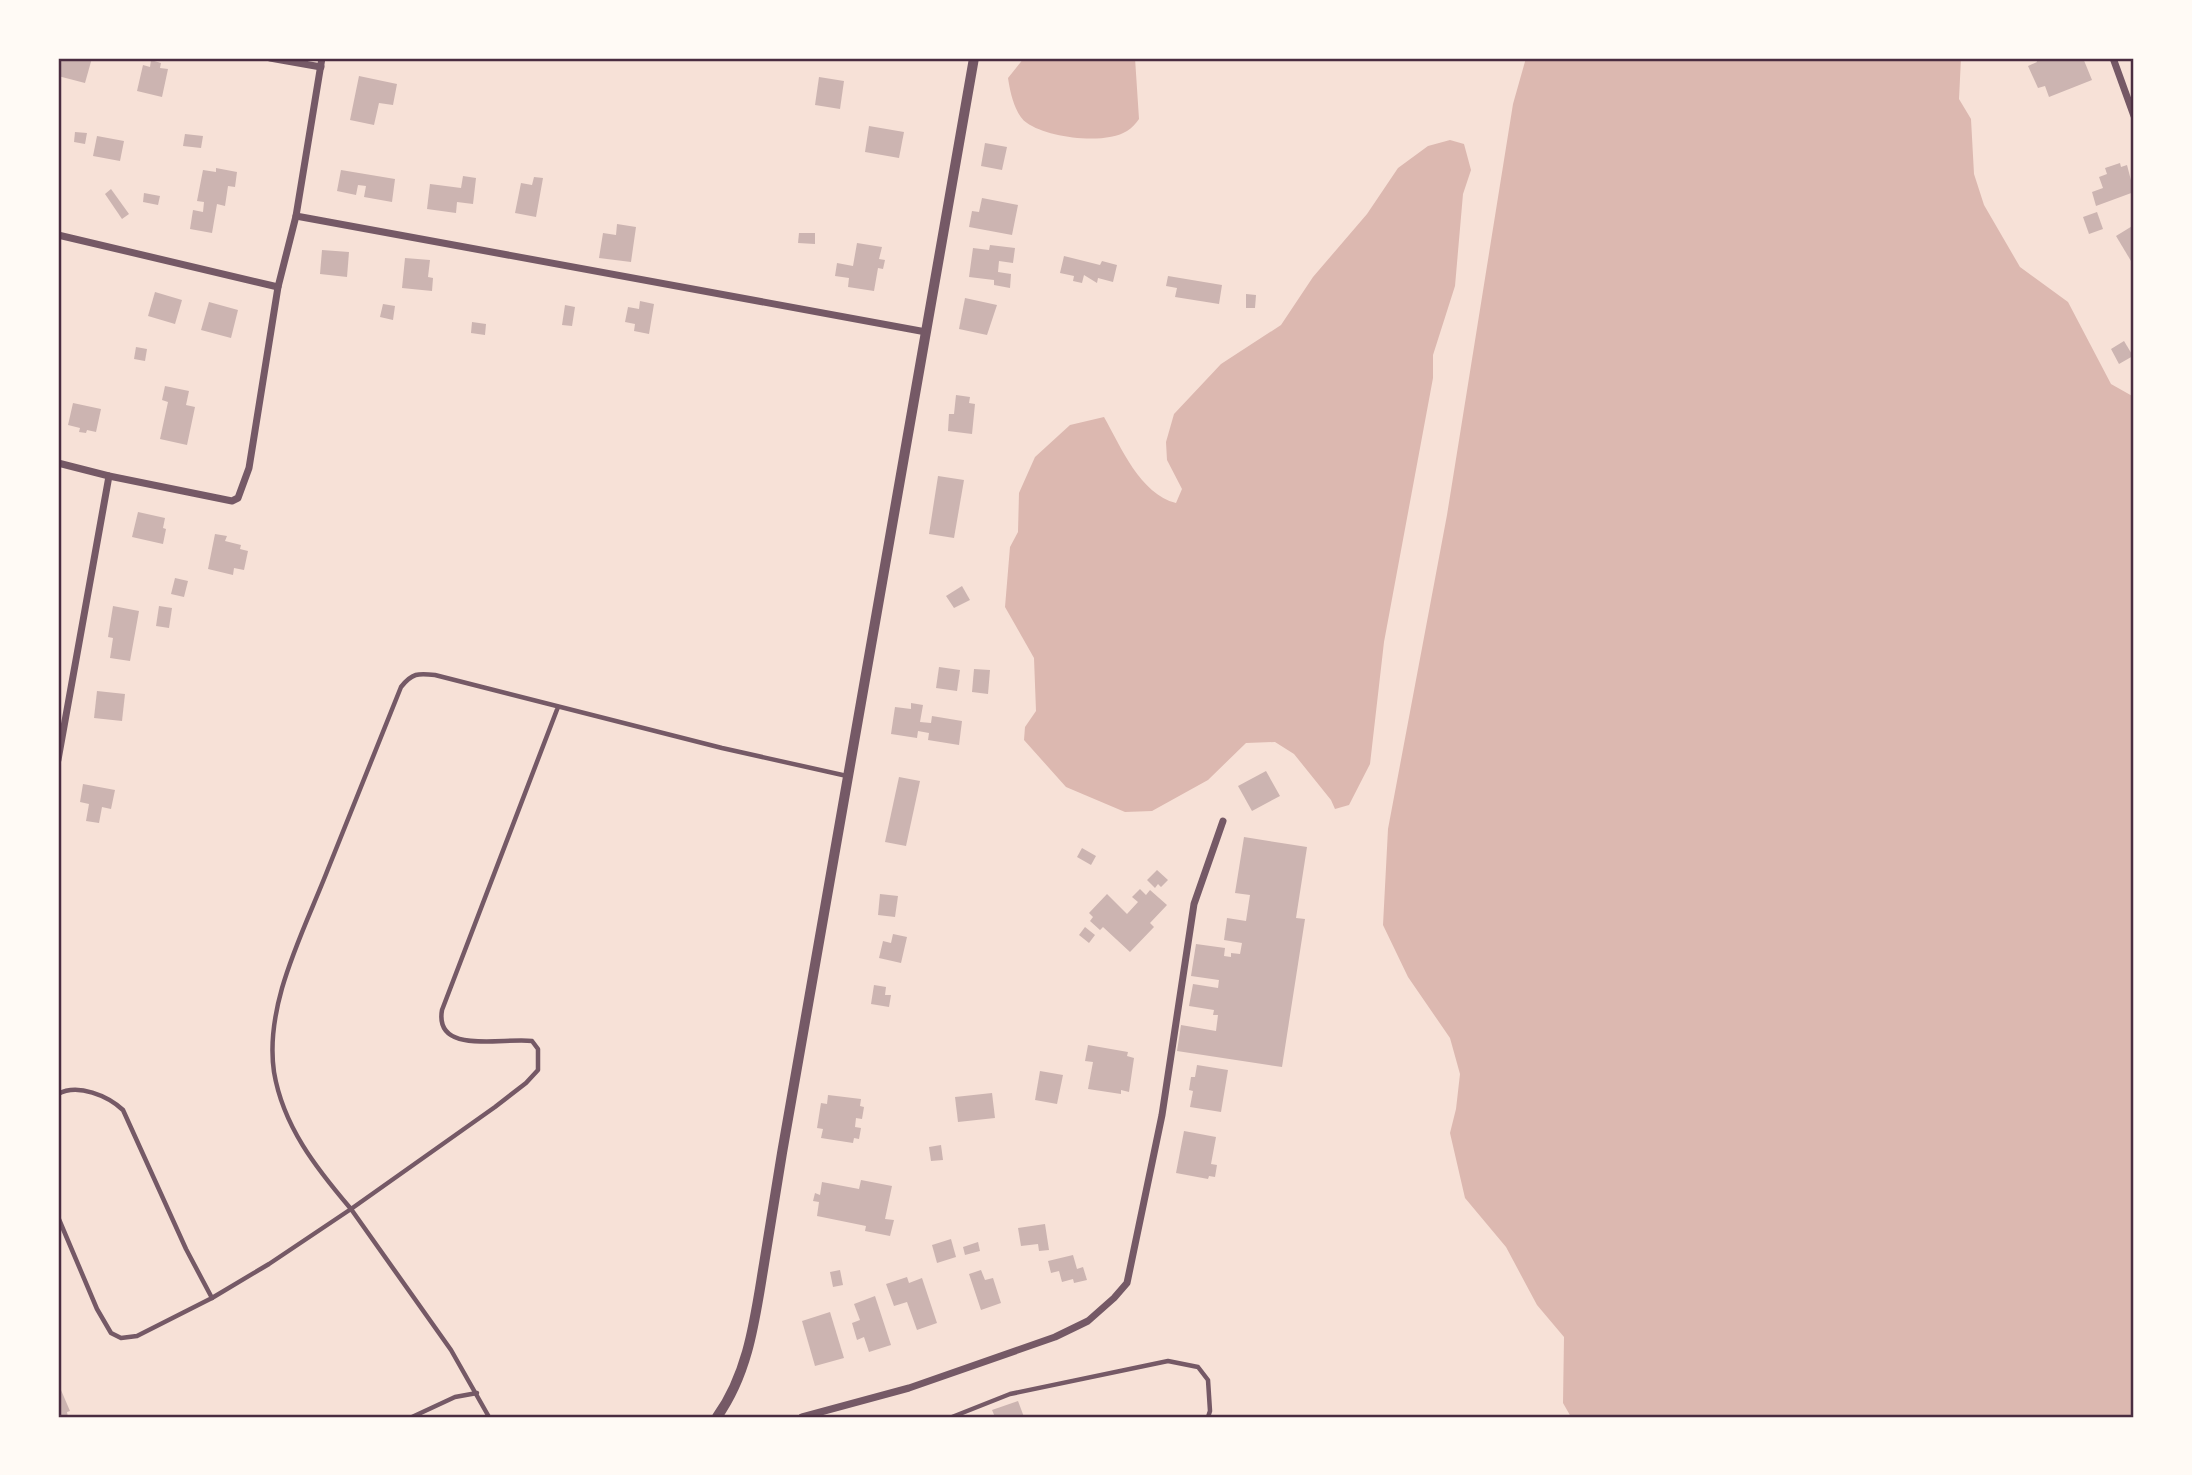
<svg xmlns="http://www.w3.org/2000/svg" width="2192" height="1475" font-family="Spectral,serif">
  <rect width="100%" height="100%" fill="#f7e1d7"/>
  <g fill="#dcb8b0">
    <path d="M1024,58H1135L1139,119C1136,123 1132,128 1127,131C1105,145 1048,138 1027,123C1015,115 1010,92 1008,78Z"/>
    <polygon points="1526,58 1961,58 1959,99 1971,119 1974,174 1984,205 2020,267 2068,302 2111,384 2134,397 2134,1417 1571,1417 1563,1403 1564,1337 1537,1305 1506,1247 1465,1198 1450,1133 1456,1109 1460,1074 1450,1038 1408,977 1383,925 1388,829 1447,515 1513,104"/>
    <path d="M1450,140L1464,144L1471,170L1463,194L1455,286L1433,355V378L1384,642L1370,764L1349,805L1335,809L1331,800L1294,754L1275,742L1246,743L1208,780L1152,811L1125,812L1066,787L1024,740L1025,727L1036,711L1034,658L1005,607L1010,547L1018,532L1019,493L1035,457L1070,425L1104,417C1121,447 1140,494 1176,503L1182,489L1167,460L1166,442L1174,414L1221,364L1281,325L1313,277L1367,214L1398,168L1428,146Z"/>
  </g>
  <g fill="#ccb4b1">
    <polygon points="58,58 92,58 85,83 58,76"/>
    <polygon points="2039,58 2083,58 2092,80 2049,97 2045,86 2038,88 2028,66 2037,62 2036,59"/>
    <polygon points="151,60 161,63 160,68 168,69 162,97 137,91 143,65 150,67"/>
    <polygon points="359,76 397,84 393,105 379,103 374,125 350,120"/>
    <polygon points="819,77 844,81 840,109 815,105"/>
    <polygon points="869,126 904,132 899,158 865,152"/>
    <polygon points="75,132 87,133 85,144 74,142"/>
    <polygon points="185,134 203,136 201,148 183,146"/>
    <polygon points="97,136 124,141 120,161 93,156"/>
    <polygon points="985,143 1007,147 1002,170 981,166"/>
    <polygon points="2120,163 2121,167 2127,165 2134,192 2096,206 2092,192 2103,188 2099,177 2107,174 2105,168"/>
    <polygon points="216,168 237,172 235,187 228,186 225,206 217,204 212,233 190,229 193,210 203,212 204,202 197,201 203,170 216,172"/>
    <polygon points="341,170 395,179 392,202 364,197 366,186 358,185 356,195 337,191"/>
    <polygon points="463,176 476,178 473,204 457,202 456,213 427,209 430,184 461,188"/>
    <polygon points="534,177 543,178 536,217 515,213 521,183 532,185"/>
    <polygon points="111,189 129,214 122,219 105,194"/>
    <polygon points="144,193 160,196 158,205 143,202"/>
    <polygon points="982,198 1018,205 1012,235 969,227 972,211 979,212"/>
    <polygon points="2097,212 2103,229 2089,234 2083,217"/>
    <polygon points="617,224 636,227 631,262 599,258 603,233 616,235"/>
    <polygon points="2134,225 2134,266 2116,236"/>
    <polygon points="799,233 815,233 815,244 798,243"/>
    <polygon points="857,243 882,247 879,259 885,260 883,269 878,268 874,291 848,287 849,278 835,276 837,263 853,266"/>
    <polygon points="990,245 1015,248 1013,263 999,261 998,272 1011,274 1010,288 994,285 994,280 969,277 973,248 989,250"/>
    <polygon points="322,250 349,252 347,277 320,274"/>
    <polygon points="1064,256 1100,265 1102,261 1117,265 1113,282 1098,278 1097,283 1084,275 1082,283 1073,281 1074,276 1060,273"/>
    <polygon points="405,258 430,260 428,277 433,278 432,291 402,288"/>
    <polygon points="1168,276 1222,285 1219,304 1175,297 1177,288 1166,286"/>
    <polygon points="155,292 182,300 175,324 148,316"/>
    <polygon points="1246,294 1256,295 1255,308 1246,308"/>
    <polygon points="965,298 997,305 987,335 959,329"/>
    <polygon points="640,301 654,304 649,334 634,331 635,324 625,322 628,307 639,309"/>
    <polygon points="209,302 238,310 231,338 201,330"/>
    <polygon points="383,304 395,306 393,320 380,317"/>
    <polygon points="565,305 575,307 572,326 562,325"/>
    <polygon points="472,322 486,324 485,335 471,333"/>
    <polygon points="2124,341 2133,356 2119,364 2111,349"/>
    <polygon points="136,347 147,349 145,361 134,359"/>
    <polygon points="165,386 189,391 186,405 195,407 187,445 160,439 168,402 162,400"/>
    <polygon points="956,395 970,397 969,403 975,404 972,434 948,431 949,414 954,414"/>
    <polygon points="73,403 101,409 96,432 87,430 86,433 79,432 80,428 68,425"/>
    <polygon points="938,476 964,480 954,538 929,534"/>
    <polygon points="138,512 165,518 163,528 166,529 163,544 132,537"/>
    <polygon points="215,534 227,536 225,541 241,545 240,549 248,551 244,570 234,568 233,575 208,569"/>
    <polygon points="175,578 188,581 184,597 171,594"/>
    <polygon points="962,586 970,600 954,608 946,596"/>
    <polygon points="113,606 139,611 130,661 110,658 113,638 108,637"/>
    <polygon points="159,606 172,608 169,628 156,626"/>
    <polygon points="939,667 960,670 957,691 936,688"/>
    <polygon points="974,669 990,670 988,694 972,692"/>
    <polygon points="97,691 125,694 122,721 94,718"/>
    <polygon points="911,703 923,705 920,722 931,723 932,716 962,721 959,745 928,740 929,733 918,731 917,738 891,734 895,707 911,709"/>
    <polygon points="1266,771 1280,796 1252,811 1238,786"/>
    <polygon points="899,777 920,781 906,846 885,842"/>
    <polygon points="83,784 115,790 111,809 102,807 99,823 86,821 89,804 80,802"/>
    <polygon points="1244,837 1307,847 1296,918 1305,919 1282,1067 1177,1051 1181,1025 1216,1031 1218,1015 1213,1015 1214,1010 1189,1006 1193,984 1218,988 1219,980 1191,976 1196,944 1225,948 1224,956 1231,957 1231,953 1240,954 1242,943 1224,940 1227,918 1246,921 1250,895 1235,893"/>
    <polygon points="1082,848 1096,856 1091,865 1077,857"/>
    <polygon points="1157,870 1168,880 1161,887 1158,884 1155,888 1147,880"/>
    <polygon points="1140,889 1146,895 1150,890 1167,905 1150,923 1154,927 1130,952 1103,927 1100,930 1090,921 1093,917 1089,913 1107,894 1127,914 1138,902 1132,897"/>
    <polygon points="880,894 898,896 895,917 878,915"/>
    <polygon points="1085,927 1095,935 1089,943 1079,935"/>
    <polygon points="893,934 907,937 901,963 879,958 883,941 891,943"/>
    <polygon points="874,985 886,987 885,995 891,995 889,1007 871,1004"/>
    <polygon points="1088,1045 1128,1052 1127,1056 1134,1058 1129,1092 1121,1090 1121,1094 1088,1089 1093,1062 1085,1061"/>
    <polygon points="1197,1065 1228,1070 1221,1112 1190,1107 1193,1091 1189,1090 1191,1077 1195,1077"/>
    <polygon points="1040,1071 1063,1075 1057,1104 1035,1100"/>
    <polygon points="992,1093 995,1118 958,1122 955,1097"/>
    <polygon points="828,1095 861,1099 860,1106 864,1107 862,1119 856,1118 855,1127 861,1128 859,1139 854,1138 853,1143 821,1138 823,1129 817,1128 821,1103 827,1104"/>
    <polygon points="1184,1131 1216,1137 1211,1164 1217,1165 1215,1177 1209,1176 1208,1179 1176,1173"/>
    <polygon points="941,1145 943,1160 931,1161 929,1147"/>
    <polygon points="861,1180 892,1186 885,1219 894,1220 890,1236 865,1231 866,1226 817,1216 819,1202 813,1201 815,1193 820,1195 822,1182 859,1189"/>
    <polygon points="1045,1224 1049,1250 1039,1251 1038,1244 1021,1246 1018,1228"/>
    <polygon points="951,1239 956,1257 937,1263 932,1245"/>
    <polygon points="978,1242 980,1251 965,1255 963,1247"/>
    <polygon points="1073,1255 1077,1269 1083,1267 1087,1280 1074,1283 1073,1279 1062,1282 1059,1271 1051,1273 1048,1261"/>
    <polygon points="840,1270 843,1285 833,1287 830,1272"/>
    <polygon points="981,1270 985,1280 993,1278 1001,1303 981,1310 969,1274"/>
    <polygon points="907,1277 909,1283 922,1278 937,1323 917,1330 907,1302 894,1306 886,1284"/>
    <polygon points="875,1296 891,1345 869,1352 864,1337 857,1340 852,1323 860,1320 854,1304"/>
    <polygon points="830,1312 844,1358 815,1366 802,1321"/>
    <polygon points="58,1383 70,1411 67,1412 68,1417 58,1417"/>
    <polygon points="1018,1401 1024,1417 995,1417 992,1410"/>
  </g>
  <g fill="none" stroke-linecap="round" stroke-linejoin="round">
    <g stroke="#755966" stroke-width="4.5">
      <path d="M558,707L442,1010C434,1056 504,1037 532,1041L538,1049V1070L526,1083L495,1107L351,1209C316,1168 283,1126 274,1072C264,1004 304,931 328,869C353,808 377,747 401,687C412,673 418,673 435,675L722,748L847,776"/>
      <path d="M58,1094C78,1083 108,1096 123,1110L186,1249L212,1298"/>
      <polyline points="58,1217 97,1309 111,1333 121,1338 137,1336 212,1298 269,1264 351,1209 451,1350 489,1417"/>
      <polyline points="412,1417 455,1397 477,1393"/>
      <polyline points="952,1417 1010,1394 1168,1361 1198,1367 1208,1380 1210,1411 1208,1417"/>
    </g>
    <g stroke="#755966" stroke-width="7">
      <polyline points="270,58 321,67"/>
      <polyline points="2113,58 2134,116"/>
      <polyline points="296,216 926,332"/>
      <polyline points="58,235 278,287"/>
      <polyline points="58,463 109,476 232,501 238,498 249,468 278,287 296,216 322,58"/>
      <polyline points="58,760 109,476"/>
      <polyline points="802,1417 909,1388 1055,1337 1088,1321 1114,1298 1127,1283 1162,1115 1194,904 1223,821"/>
    </g>
    <path stroke="#755966" stroke-width="10" d="M717,1417C749,1372 755,1318 764,1264C770,1227 776,1190 782,1153L974,58"/>
  </g>
  <rect width="2192" height="1475" fill="none" stroke="#fffaf5" stroke-width="119"/>
  <rect x="60" y="60" width="2072" height="1356" fill="none" stroke="#4a2c40" stroke-width="2.5"/>
</svg>
